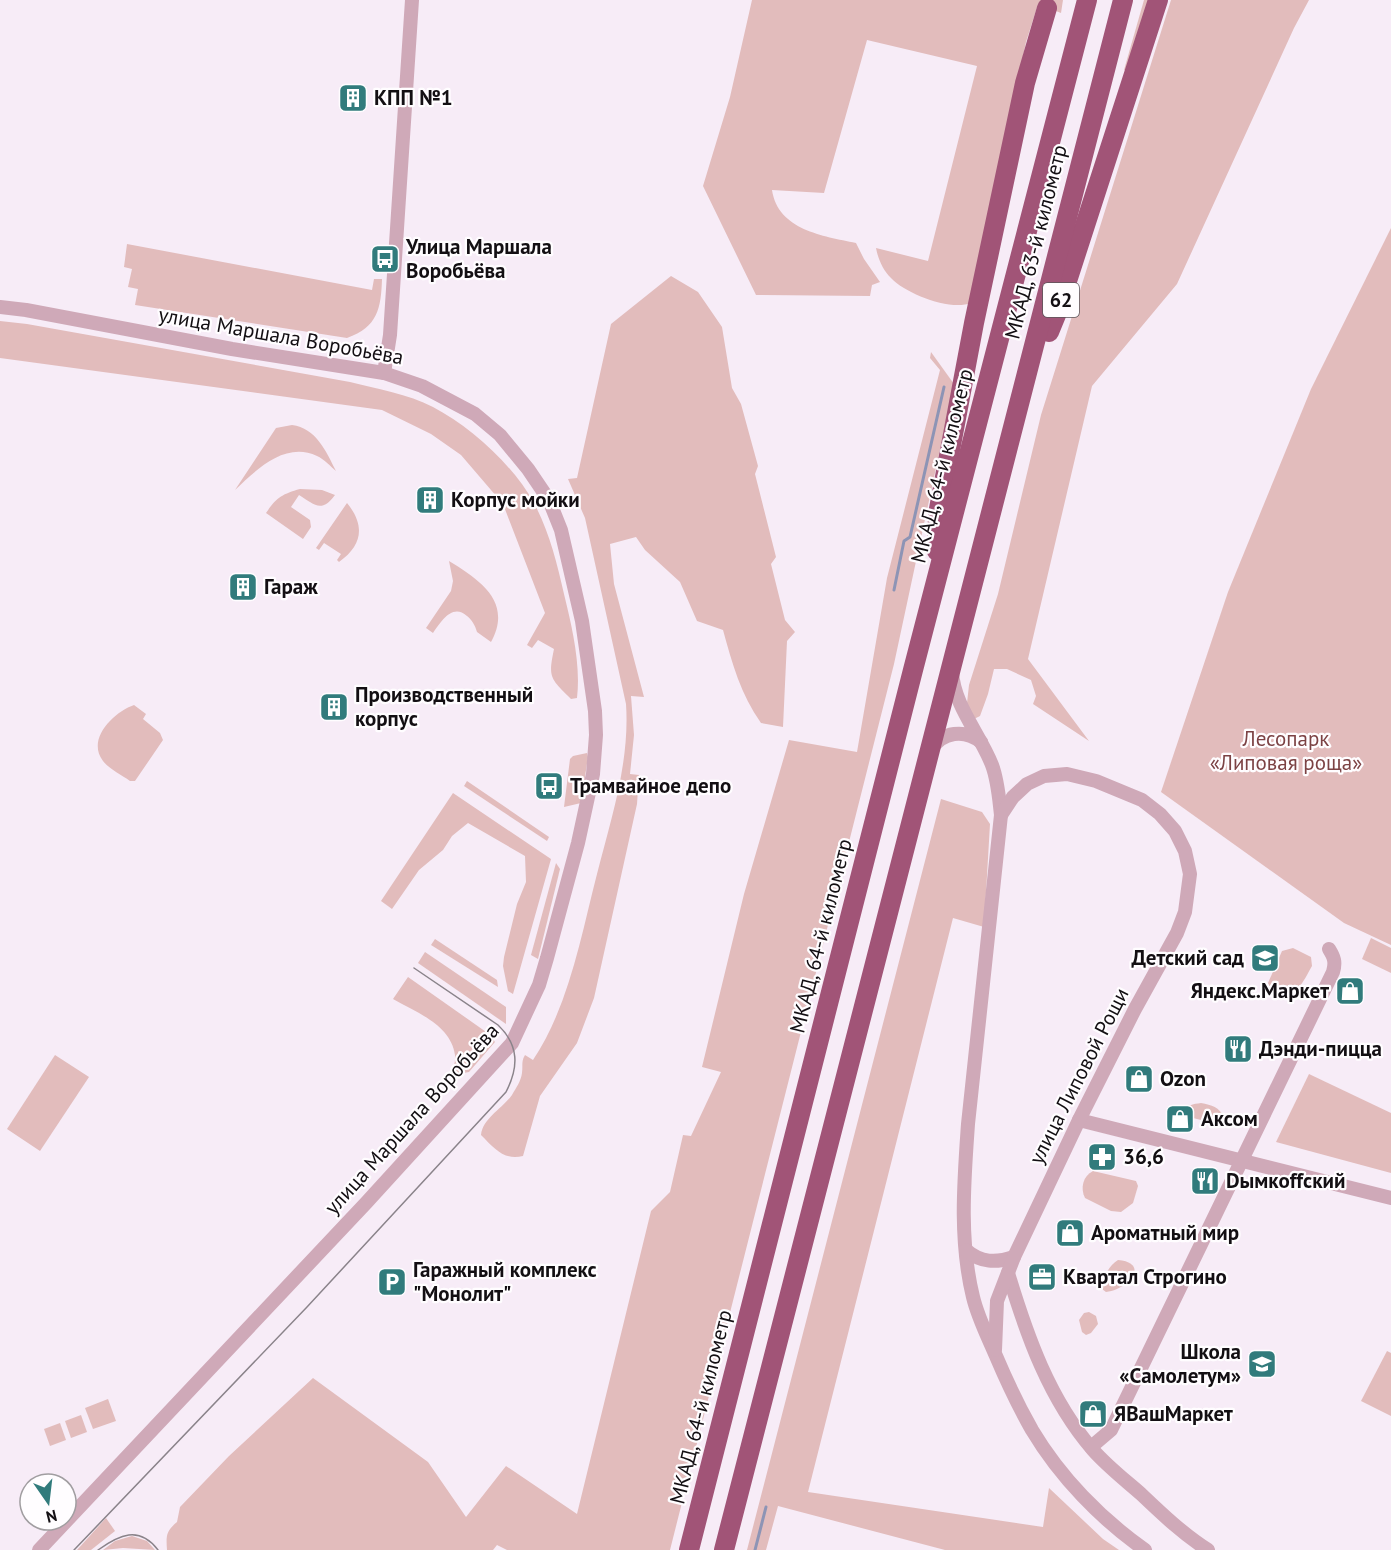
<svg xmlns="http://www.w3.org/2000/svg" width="1391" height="1550" font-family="'PT Sans',sans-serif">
  <rect width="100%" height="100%" fill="#f7ecf7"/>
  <g fill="#e2bcbc">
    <path d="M752,0H1063L1061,13L1038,4L1026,42L971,303C950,311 906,294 891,278C883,270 878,259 876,248L928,261L977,66L867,40L824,193L772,190C778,230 823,236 856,243L864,259L880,282L872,285L870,296L756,295L703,186L730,97Z"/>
    <polygon points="1144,0 1150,0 1127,71 1124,70"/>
    <polygon points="1171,0 1309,0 1294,28 1177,284 1092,386 1028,659 1089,741 1033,704 1036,696 1031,680 1007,669 994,669 988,694 980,716 974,719 967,703 969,685 998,594 1041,415"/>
    <polygon points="1391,228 1391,945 1344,923 1161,792 1228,592 1311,389"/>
    <path d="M127,244L372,290L374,279H382C381,308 378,327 347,338L135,305L138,289L128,287L132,269L124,267Z"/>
    <path d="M671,276L698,292L722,327L732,388L741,404L758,466L755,474L776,557L771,564L785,620L795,632L787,641L783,727L761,723C741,695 732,663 723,630L697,621L680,582L645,550L636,537L610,544L614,584L644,697L631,696L634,735L630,774L639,775L637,804L594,998L577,1043L540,1096L523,1156C504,1161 494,1148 481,1135C483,1118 502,1109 512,1095C516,1088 521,1081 522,1073C523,1066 521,1061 525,1055L533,1060C569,1006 581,936 597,874C611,819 630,762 626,704L585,518L568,479L577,478L611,324Z"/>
    <path d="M0,321L27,324L350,382C377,389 408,394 433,407C471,427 513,465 534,503C549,531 557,563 564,594C572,627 581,664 577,698L571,699C550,678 548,678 554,649L538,640L532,648L527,645L545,613L503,504L461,455L431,434L382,410L0,358Z"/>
    <path d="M931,352L954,384L894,664L670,1550H507L497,1545L493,1550H167C166,1536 166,1531 177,1522L180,1507L229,1456L313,1378L428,1462L466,1517L506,1466L577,1514L651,1211L670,1192L683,1135L691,1136L721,1072L702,1067L744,894L789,740L857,752L887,578L940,370L930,358Z"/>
    <path d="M292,425C316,428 326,451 336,471C330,466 324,459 317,456C285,441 256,470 235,490L276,428Z"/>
    <path d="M300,489L322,490L335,495C321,514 314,504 299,495L291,507L310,520L311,527L303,539L266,513C276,498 282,494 300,489Z"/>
    <path d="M347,503C365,525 363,545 339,562L337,560L341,554L324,543L319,550L316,548Z"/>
    <path d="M449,561C480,580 513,602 491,642L477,632C475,625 472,620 467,616C452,603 441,622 433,633L426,628L451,591L453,581Z"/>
    <path d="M134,705L146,714L143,719L160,733L163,740L135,781H130C122,775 109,769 103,761C86,739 114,712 134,705Z"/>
    <polygon points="587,753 588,757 581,803 564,807 570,759 573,756"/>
    <polygon points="467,781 549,837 547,841 464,786"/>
    <polygon points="453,793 551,859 513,994 508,991 503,966 504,957 517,904 526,882 525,856 468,823 452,836 443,850 419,870 392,909 381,901"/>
    <polygon points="941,799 982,812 990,824 984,927 953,918 808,1492 1043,1527 1049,1488 1103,1539 1119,1550 945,1550 778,1506 766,1550 747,1550"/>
    <polygon points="556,863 560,869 538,959 531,955"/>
    <polygon points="1371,938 1391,948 1391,973 1362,959"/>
    <polygon points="435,939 497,980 498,987 431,945"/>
    <path d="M1293,948L1311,957L1312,966C1305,978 1298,996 1282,995C1275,994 1271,990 1268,983L1282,951Z"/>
    <polygon points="425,952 506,1007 506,1024 418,963"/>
    <path d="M408,977L489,1034L495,1042L469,1072L452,1075C453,1069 456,1061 455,1055C451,1025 416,1012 393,999Z"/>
    <polygon points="55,1055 89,1077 40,1151 7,1129"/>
    <polygon points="1309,1074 1391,1113 1391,1173 1276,1142"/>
    <path d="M1201,1103C1212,1105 1219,1107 1224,1117L1221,1125L1185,1116L1183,1113C1186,1105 1193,1104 1201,1103Z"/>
    <path d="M1093,1171L1136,1181L1138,1186L1133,1203L1121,1212L1111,1211L1085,1198C1080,1188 1083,1176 1093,1171Z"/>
    <path d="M1118,1260C1151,1263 1128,1290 1106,1292L1102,1289C1102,1279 1109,1265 1118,1260Z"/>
    <polygon points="1089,1312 1096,1316 1098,1324 1091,1333 1086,1335 1082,1332 1079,1320 1084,1313"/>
    <polygon points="1387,1351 1391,1353 1391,1416 1361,1401"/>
    <polygon points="108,1399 116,1421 93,1429 85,1408"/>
    <polygon points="81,1415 87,1432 71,1438 65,1421"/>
    <polygon points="60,1423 66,1440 50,1446 44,1429"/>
    <polygon points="106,1518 115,1531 91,1550 77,1550"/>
    <polygon points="132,1536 147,1541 155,1550 123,1548 103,1550 115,1541"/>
  </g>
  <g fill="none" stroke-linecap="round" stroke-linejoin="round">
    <g stroke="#8d94b5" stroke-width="3">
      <polyline points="894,590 904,541 910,537 944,387"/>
      <polyline points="755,1550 766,1507"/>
    </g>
    <g stroke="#cfa9b8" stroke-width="14">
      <polyline points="0,307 26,310 232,349 384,373 422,386 475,414 500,435 528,469 549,500 561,530 582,621 595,711 596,735 593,774 578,843 547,958 539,985 512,1043 366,1203 39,1550"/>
      <polyline points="384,373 390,335 412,0"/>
      <path d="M952,672C954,706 980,734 992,765C998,781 999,798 1001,815L968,1124C964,1181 959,1240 973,1297C978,1318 988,1337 996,1356C1007,1382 1019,1407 1032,1430C1060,1477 1101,1519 1145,1550"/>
      <path d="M931,750C942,731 965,729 981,742"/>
      <polyline points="1079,1120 1391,1198"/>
      <path d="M966,1250C981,1263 996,1263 1014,1257"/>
      <path d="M1008,1273C1027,1336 1049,1399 1093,1450C1107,1466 1125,1480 1141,1494C1162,1514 1183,1534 1208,1550"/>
      <polyline points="995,1350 997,1301 1014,1257 1079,1120 1135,1009 1177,933 1185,912 1190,874 1185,851 1175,831 1160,814 1142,800 1096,781 1067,774 1044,776 1027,784 1013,797 1001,815"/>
      <path d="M1091,1447L1111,1430L1333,972C1336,962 1334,957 1329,949"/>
    </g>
    <g stroke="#a15477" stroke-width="20">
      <polyline points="1049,332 1056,315 1158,0"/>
      <polyline points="937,551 938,514 974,323 1025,83 1047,8"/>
      <polyline points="689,1550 913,670 1087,0"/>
      <polyline points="724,1550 1123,0"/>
    </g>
    <g stroke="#8a838a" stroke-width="1.5">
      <path d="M74,1550L307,1307L506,1092C519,1067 519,1045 498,1025L414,968"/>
      <path d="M98,1550C119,1535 139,1525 158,1550"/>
    </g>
  </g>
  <defs>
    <g id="building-square" transform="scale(1.5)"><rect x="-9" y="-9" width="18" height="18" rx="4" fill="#317b7c" stroke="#fffdff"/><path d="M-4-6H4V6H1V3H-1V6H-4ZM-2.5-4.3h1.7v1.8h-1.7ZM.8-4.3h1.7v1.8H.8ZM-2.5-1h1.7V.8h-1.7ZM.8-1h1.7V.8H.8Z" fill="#fff"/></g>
    <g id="bus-square" transform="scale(1.5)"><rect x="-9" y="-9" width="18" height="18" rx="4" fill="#317b7c" stroke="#fffdff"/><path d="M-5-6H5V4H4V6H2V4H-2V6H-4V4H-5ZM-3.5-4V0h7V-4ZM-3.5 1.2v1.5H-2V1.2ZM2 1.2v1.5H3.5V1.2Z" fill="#fff"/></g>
    <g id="school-square" transform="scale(1.5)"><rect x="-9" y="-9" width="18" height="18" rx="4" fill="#317b7c" stroke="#fffdff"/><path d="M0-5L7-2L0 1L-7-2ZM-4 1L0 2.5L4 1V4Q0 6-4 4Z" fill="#fff"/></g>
    <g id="shop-square" transform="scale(1.5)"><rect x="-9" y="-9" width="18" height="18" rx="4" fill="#317b7c" stroke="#fffdff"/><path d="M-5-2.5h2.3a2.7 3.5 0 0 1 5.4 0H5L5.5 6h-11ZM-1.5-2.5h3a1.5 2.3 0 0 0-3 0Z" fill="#fff"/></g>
    <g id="restaurant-square" transform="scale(1.5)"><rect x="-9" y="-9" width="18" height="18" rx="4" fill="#317b7c" stroke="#fffdff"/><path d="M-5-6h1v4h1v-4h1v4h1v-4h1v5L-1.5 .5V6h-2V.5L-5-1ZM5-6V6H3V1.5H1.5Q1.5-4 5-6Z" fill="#fff"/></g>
    <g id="pharmacy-square" transform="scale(1.5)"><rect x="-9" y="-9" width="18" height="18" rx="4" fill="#317b7c" stroke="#fffdff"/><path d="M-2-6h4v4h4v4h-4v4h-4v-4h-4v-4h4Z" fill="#fff"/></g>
    <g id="office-square" transform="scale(1.5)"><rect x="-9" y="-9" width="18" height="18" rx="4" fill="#317b7c" stroke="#fffdff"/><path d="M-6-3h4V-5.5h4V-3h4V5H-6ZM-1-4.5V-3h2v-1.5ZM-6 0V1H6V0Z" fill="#fff"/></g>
    <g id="parking-square" transform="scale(1.5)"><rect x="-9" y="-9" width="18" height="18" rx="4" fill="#317b7c" stroke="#fffdff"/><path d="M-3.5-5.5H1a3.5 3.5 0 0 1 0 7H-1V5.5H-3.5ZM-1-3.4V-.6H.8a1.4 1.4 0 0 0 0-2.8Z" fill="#fff"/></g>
  </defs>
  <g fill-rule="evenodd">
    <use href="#building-square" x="353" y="98"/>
    <use href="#bus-square" x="385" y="259"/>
    <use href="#building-square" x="430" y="500"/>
    <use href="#building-square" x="243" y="587"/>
    <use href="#building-square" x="334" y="707"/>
    <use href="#bus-square" x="549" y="786"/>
    <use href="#school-square" x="1265" y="958"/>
    <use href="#shop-square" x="1350" y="991"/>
    <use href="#restaurant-square" x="1238" y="1049"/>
    <use href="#shop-square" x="1139" y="1079"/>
    <use href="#shop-square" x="1180" y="1119"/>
    <use href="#pharmacy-square" x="1102" y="1157"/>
    <use href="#restaurant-square" x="1205" y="1181"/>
    <use href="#shop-square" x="1070" y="1233"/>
    <use href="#office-square" x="1042" y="1277"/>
    <use href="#parking-square" x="392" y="1282"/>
    <use href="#school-square" x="1262" y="1364"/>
    <use href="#shop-square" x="1093" y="1414"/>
  </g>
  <g text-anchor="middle" stroke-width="4.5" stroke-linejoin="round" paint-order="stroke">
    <rect fill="#fffdff" stroke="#5a565a" stroke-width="1.5" x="1043" y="283" width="36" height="34" rx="4.5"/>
    <g font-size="20" font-weight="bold" fill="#130f13">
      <text x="1061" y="307">62</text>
    </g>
    <g font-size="21" font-weight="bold" fill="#130f13" stroke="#fffdff" text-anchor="start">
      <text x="374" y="105">КПП №1</text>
      <text x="406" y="254">Улица Маршала<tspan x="406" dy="24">Воробьёва</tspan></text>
      <text x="451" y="507">Корпус мойки</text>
      <text x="264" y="594">Гараж</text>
      <text x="355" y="702">Производственный<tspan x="355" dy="24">корпус</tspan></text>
      <text x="570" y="793">Трамвайное депо</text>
      <text x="1244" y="965" text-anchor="end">Детский сад</text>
      <text x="1329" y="998" text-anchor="end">Яндекс.Маркет</text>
      <text x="1259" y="1056">Дэнди-пицца</text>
      <text x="1160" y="1086">Ozon</text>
      <text x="1201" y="1126">Аксом</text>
      <text x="1123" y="1164">36,6</text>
      <text x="1226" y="1188">Dымкoffский</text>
      <text x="1091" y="1240">Ароматный мир</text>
      <text x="413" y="1277">Гаражный комплекс<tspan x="413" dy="24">"Монолит"</tspan></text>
      <text x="1063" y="1284">Квартал Строгино</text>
      <text x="1241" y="1359" text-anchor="end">Школа<tspan x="1241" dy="24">«Самолетум»</tspan></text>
      <text x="1114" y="1421">ЯВашМаркет</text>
    </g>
    <g font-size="21" fill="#130f13" stroke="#fffdff">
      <text transform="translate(1036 242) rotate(-76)" y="7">МКАД, 63-й километр</text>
      <text transform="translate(281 336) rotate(10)" y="7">улица Маршала Воробьёва</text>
      <text transform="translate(942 466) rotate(-76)" y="7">МКАД, 64-й километр</text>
      <text transform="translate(821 936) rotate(-76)" y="7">МКАД, 64-й километр</text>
      <text transform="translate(1079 1076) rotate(-63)" y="7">улица Липовой Рощи</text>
      <text transform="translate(412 1119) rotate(-48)" y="7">улица Маршала Воробьёва</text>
      <text transform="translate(701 1407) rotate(-76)" y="7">МКАД, 64-й километр</text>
    </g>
    <g font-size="21" fill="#7c4244" stroke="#fffdff">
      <text x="1286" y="746">Лесопарк<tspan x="1286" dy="24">«Липовая роща»</tspan></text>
    </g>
  </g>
  <g transform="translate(48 1502) rotate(166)"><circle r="28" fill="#fffdff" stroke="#a19ea1" stroke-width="1.5"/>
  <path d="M0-4.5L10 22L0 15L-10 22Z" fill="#317b7c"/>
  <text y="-9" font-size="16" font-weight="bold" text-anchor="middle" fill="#130f13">N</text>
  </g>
</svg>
